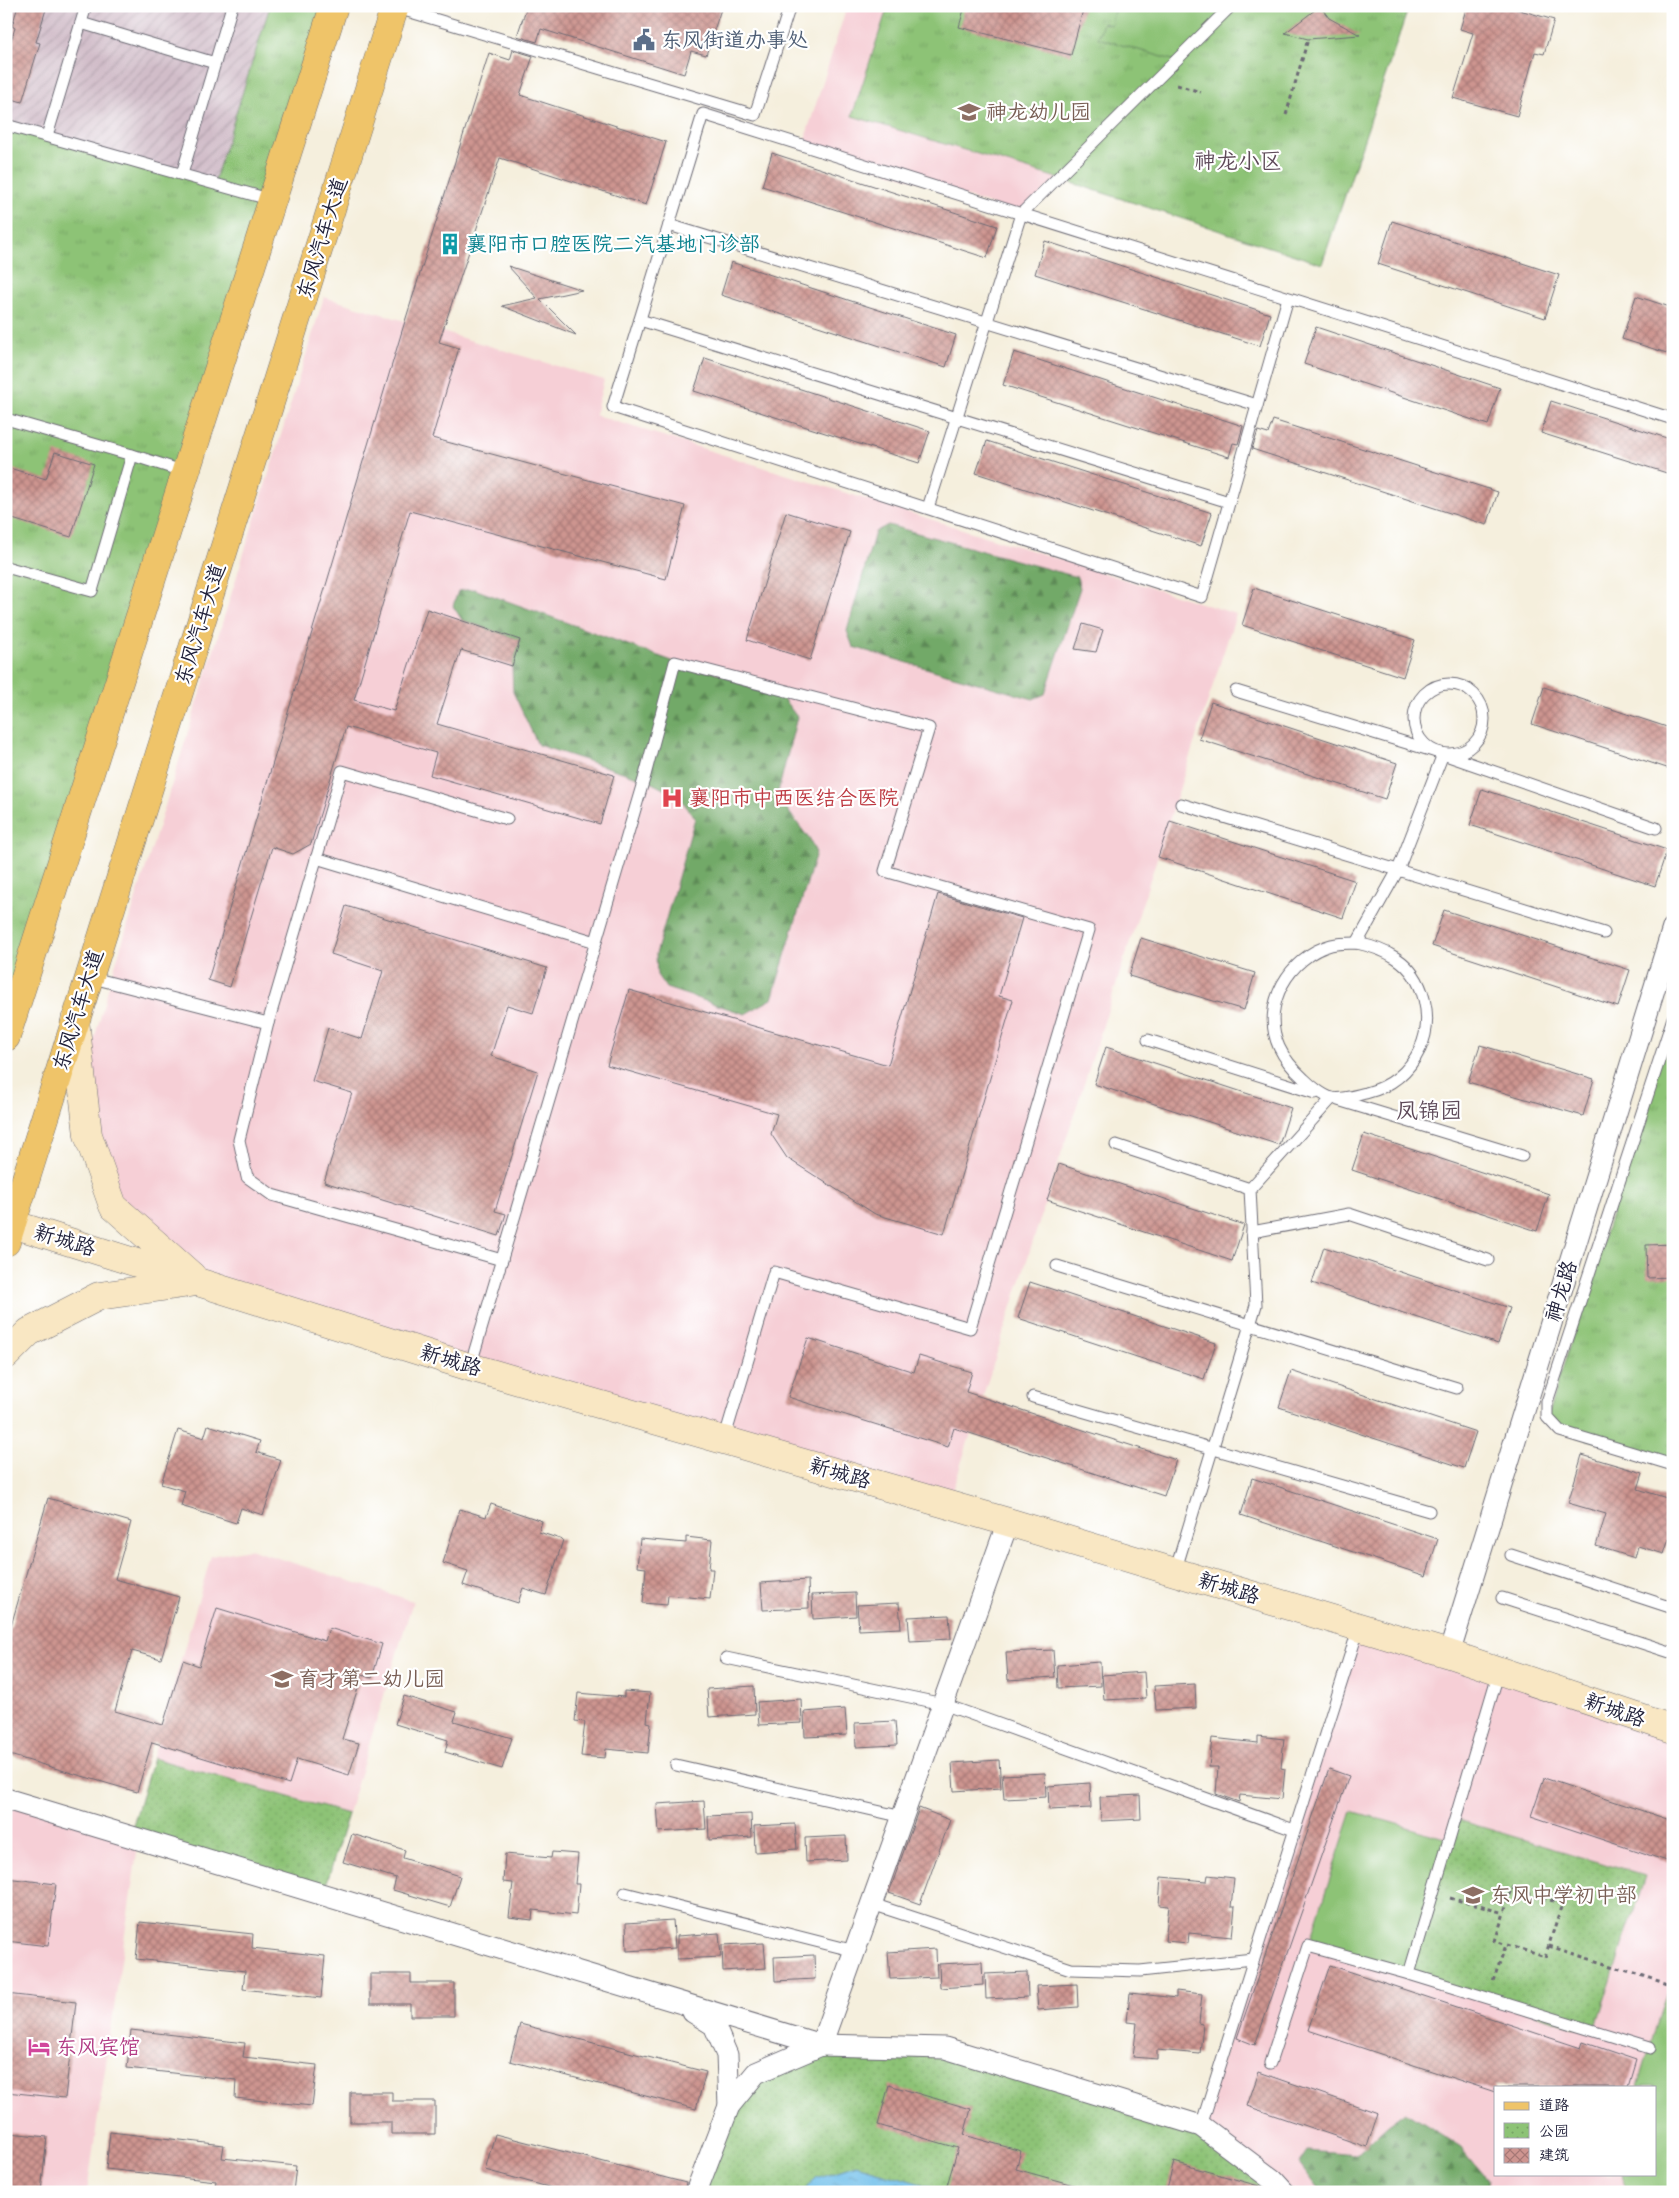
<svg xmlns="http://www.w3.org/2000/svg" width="1679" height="2198" font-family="Itim,'LXGW WenKai TC',sans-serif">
  <defs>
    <pattern id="industrial-furrows" width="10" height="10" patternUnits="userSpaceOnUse" patternTransform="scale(1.25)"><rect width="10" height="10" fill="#d1bdc9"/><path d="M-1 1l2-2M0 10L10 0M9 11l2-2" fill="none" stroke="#b3a2ae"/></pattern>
    <pattern id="grass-tufts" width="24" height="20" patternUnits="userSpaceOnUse" patternTransform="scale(1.25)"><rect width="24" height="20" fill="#8dc376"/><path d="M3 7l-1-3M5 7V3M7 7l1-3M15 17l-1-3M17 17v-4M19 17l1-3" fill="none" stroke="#79a767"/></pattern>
    <pattern id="forest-firs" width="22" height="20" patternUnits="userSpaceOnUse" patternTransform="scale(1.25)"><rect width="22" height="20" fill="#72a967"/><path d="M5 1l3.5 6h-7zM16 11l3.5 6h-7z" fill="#5d8956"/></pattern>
    <pattern id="park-dots" width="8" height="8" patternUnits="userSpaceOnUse" patternTransform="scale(1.25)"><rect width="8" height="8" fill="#8dc376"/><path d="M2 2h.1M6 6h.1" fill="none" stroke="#79a767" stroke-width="1.8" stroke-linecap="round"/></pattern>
    <pattern id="water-ripples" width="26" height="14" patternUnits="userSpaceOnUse" patternTransform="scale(1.25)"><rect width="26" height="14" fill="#70bfea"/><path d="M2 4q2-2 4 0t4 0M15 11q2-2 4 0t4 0" fill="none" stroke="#5c9bbf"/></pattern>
    <pattern id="building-cross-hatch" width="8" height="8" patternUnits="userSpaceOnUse" patternTransform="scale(1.25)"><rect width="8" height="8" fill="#ce9590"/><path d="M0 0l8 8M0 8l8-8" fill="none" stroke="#a77977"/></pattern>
  </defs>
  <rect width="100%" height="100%" fill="#fff"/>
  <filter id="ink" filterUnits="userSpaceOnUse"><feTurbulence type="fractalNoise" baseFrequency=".02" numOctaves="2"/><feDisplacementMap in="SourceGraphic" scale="10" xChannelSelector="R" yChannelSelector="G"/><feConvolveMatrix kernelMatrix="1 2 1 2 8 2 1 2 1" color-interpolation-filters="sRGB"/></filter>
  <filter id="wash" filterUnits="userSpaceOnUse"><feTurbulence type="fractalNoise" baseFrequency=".0096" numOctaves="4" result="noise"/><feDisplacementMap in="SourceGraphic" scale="20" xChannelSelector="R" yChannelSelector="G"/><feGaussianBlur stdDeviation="1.12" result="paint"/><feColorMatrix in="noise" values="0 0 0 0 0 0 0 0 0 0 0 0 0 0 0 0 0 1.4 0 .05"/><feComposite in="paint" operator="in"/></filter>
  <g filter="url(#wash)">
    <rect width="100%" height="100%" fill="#f5efdd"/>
    <g fill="#f6cfd6" fill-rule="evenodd">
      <polygon points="847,6 1231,6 1021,214 803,145"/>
      <polygon points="324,297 604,380 595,415 1236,614 948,1504 199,1282 113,1206 82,1083 110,982"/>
      <polygon points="249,1549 413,1601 323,1895 139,1839 87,2192 6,2192 6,1799 130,1836 211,1556"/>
      <path d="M1359,1627L1673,1729V2192H1284L1201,2126ZM1495,2087H1655V2174H1495Z"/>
    </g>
    <polygon fill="url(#industrial-furrows)" points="6,6 334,6 6,1036"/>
    <g fill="url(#grass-tufts)" stroke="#587258">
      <polygon points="270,6 334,6 6,1037 6,125 214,183"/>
      <polygon points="888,6 1409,6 1322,264 1057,178 852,116"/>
      <polygon points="1673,1019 1673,1465 1560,1431 1547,1417"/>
    </g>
    <g fill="url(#forest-firs)" stroke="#4a6651">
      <polygon points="888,525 1077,577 1080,588 1045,694 1033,699 853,647 847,631 875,532"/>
      <polygon points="474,589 675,662 747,681 782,697 797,717 777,796 810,840 816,853 772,999 745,1014 666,988 657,975 656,954 695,818 679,797 644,779 538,745 513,692 512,666 520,640 462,620 453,606 458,591"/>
      <polygon points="1406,2112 1461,2147 1488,2180 1485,2192 1321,2192 1299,2163 1307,2151 1356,2155 1387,2126"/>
    </g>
    <g fill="url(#park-dots)" stroke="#587258">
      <polygon points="153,1758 348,1814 323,1895 130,1836"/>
      <polygon points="1455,1819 1645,1876 1594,2033 1409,1974"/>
      <polygon points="821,2045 945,2048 1201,2126 1284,2192 696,2192 756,2073"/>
    </g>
    <g fill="#8dc376" stroke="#587258">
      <polygon points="1115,6 1231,6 1176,61 1098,38 1103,23 1111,25"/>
      <polygon points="1352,1811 1449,1839 1409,1974 1308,1946"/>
      <polygon points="1673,1970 1673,2192 1629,2192 1621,2174 1655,2174 1655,2087 1638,2087"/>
    </g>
    <polygon fill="url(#water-ripples)" stroke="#497092" points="856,2165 940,2189 939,2192 804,2192 816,2178"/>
    <g id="blocks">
      <g fill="url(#building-cross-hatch)">
        <polygon points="18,6 47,6 36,42 40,43 22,102 6,97 6,56 15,28 12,26"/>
        <polygon points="527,6 722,6 706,55 691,51 684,74 541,29 537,42 517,36"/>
        <polygon points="965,6 1084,6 1071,55 959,27"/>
        <polygon points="1320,6 1329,18 1360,35 1308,39 1285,33"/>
        <polygon points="1467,6 1506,6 1554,20 1544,54 1535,52 1517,116 1453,98 1473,33 1460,29"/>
        <polygon points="513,50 533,56 520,95 666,142 646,205 500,158 439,342 459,348 432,438 685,506 666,579 410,511 354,700 394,711 427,609 520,640 512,666 461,650 437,724 614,775 600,824 430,775 436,753 346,727 311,844 293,854 272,847 230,987 208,980 402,331 489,53 510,60"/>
        <polygon points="772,153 997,226 987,258 762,186"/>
        <polygon points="1392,221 1559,275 1545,318 1378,264"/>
        <polygon points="1045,241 1270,314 1260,346 1035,274"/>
        <polygon points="731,262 956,335 946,367 721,295"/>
        <polygon points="508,266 582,290 540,299 576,335 502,306 537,298"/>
        <polygon points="1636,296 1673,308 1673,355 1622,339"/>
        <polygon points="1316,327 1500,388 1488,425 1304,364"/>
        <polygon points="1014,352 1243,426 1238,444 1233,443 1229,457 1003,385"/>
        <polygon points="705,358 930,431 919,463 694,391"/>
        <polygon points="1551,401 1673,440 1673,475 1541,433"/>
        <polygon points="1273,420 1498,492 1487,525 1252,449 1258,431 1268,434"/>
        <polygon points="987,441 1212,513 1201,546 976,473"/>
        <polygon points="55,452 94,464 71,537 6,517 6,467 46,479"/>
        <polygon points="786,512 850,532 810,660 747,640"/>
        <polygon points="1254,588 1415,640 1403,677 1242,625"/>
        <polygon points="1083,624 1103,630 1096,652 1075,649"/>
        <polygon points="1544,687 1673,729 1673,770 1532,724"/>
        <polygon points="1211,702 1397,763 1385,799 1199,739"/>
        <polygon points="1482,789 1667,850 1655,886 1470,825"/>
        <polygon points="1170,821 1356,881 1343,918 1158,857"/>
        <polygon points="938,894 1022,918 999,996 1013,1000 944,1234 875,1214 787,1158 771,1134 777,1114 607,1065 629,990 888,1065"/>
        <polygon points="346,906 547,968 533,1013 507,1005 491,1056 538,1071 495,1211 506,1214 499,1236 324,1182 352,1093 312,1081 328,1028 362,1039 383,971 331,954"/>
        <polygon points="1444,910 1630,970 1618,1007 1432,946"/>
        <polygon points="1141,938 1255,973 1244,1010 1129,976"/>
        <polygon points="1480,1045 1594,1079 1583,1116 1468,1082"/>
        <polygon points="1106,1047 1291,1108 1279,1145 1094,1084"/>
        <polygon points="1364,1134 1549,1194 1537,1231 1352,1170"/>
        <polygon points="1059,1164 1244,1225 1232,1261 1047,1200"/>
        <polygon points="1673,1244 1673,1277 1647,1278 1646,1245"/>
        <polygon points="1324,1247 1510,1308 1498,1344 1312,1283"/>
        <polygon points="1030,1282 1216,1343 1204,1379 1018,1318"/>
        <polygon points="808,1338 914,1372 919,1356 972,1372 966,1392 1176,1460 1164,1496 954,1428 948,1447 788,1397"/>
        <polygon points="1291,1371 1476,1432 1464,1468 1279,1407"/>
        <polygon points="208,1425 260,1441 256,1452 281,1460 263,1515 241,1508 236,1523 181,1506 185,1491 161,1484 178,1430 204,1438"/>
        <polygon points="1582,1455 1643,1473 1638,1489 1673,1500 1673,1526 1664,1554 1638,1546 1635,1558 1596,1546 1606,1514 1568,1503"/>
        <polygon points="1252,1478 1438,1539 1426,1576 1241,1515"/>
        <polygon points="48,1498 131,1522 115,1579 179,1597 161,1659 132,1651 115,1711 163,1725 183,1660 199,1666 217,1608 325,1641 329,1628 382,1644 372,1678 362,1675 342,1739 359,1743 349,1775 297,1759 289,1784 152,1742 137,1792 6,1754 6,1643"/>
        <polygon points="491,1504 542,1521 539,1532 563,1540 546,1595 523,1588 518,1603 463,1585 468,1571 443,1563 460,1509 486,1517"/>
        <polygon points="686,1537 712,1540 709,1569 713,1569 710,1599 668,1595 667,1605 643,1603 646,1568 637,1567 640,1539 686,1543"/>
        <polygon points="808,1580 809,1608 763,1610 761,1583"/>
        <polygon points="855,1593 856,1616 813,1619 812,1595"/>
        <polygon points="899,1603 901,1628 859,1630 857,1605"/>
        <polygon points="949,1615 951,1639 910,1641 908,1617"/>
        <polygon points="1053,1650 1055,1677 1008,1680 1006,1652"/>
        <polygon points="1100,1662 1101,1686 1058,1688 1057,1665"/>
        <polygon points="1144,1672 1146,1698 1104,1700 1102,1675"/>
        <polygon points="1195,1684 1196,1708 1156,1710 1154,1686"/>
        <polygon points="754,1686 755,1714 709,1717 707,1689"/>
        <polygon points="624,1691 650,1693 647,1722 651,1723 648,1753 606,1749 605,1758 581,1756 585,1722 575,1721 578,1693 624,1697"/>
        <polygon points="404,1696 457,1712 454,1721 512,1738 502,1769 445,1752 448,1740 395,1724"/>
        <polygon points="801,1699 802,1723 759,1725 757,1702"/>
        <polygon points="845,1709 847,1735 805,1737 804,1712"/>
        <polygon points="895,1721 897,1745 856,1747 855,1723"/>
        <polygon points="1258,1736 1284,1739 1281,1768 1285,1769 1282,1799 1240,1795 1239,1802 1216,1794 1218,1767 1209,1767 1212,1738 1258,1743"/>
        <polygon points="999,1760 1001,1788 954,1791 952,1763"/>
        <polygon points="1329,1769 1349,1776 1255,2045 1237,2038"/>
        <polygon points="1045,1773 1046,1797 1004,1799 1002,1775"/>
        <polygon points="1544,1778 1673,1821 1673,1863 1531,1816"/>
        <polygon points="1090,1783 1091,1808 1049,1810 1048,1786"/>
        <polygon points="1140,1795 1141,1819 1101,1821 1100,1797"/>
        <polygon points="704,1801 706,1829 659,1832 657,1804"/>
        <polygon points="919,1808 950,1820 920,1904 889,1893"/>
        <polygon points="751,1814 752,1837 709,1840 708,1816"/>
        <polygon points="795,1824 797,1849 755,1852 754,1826"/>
        <polygon points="352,1834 405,1850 403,1858 460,1876 450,1907 393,1890 396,1878 343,1862"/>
        <polygon points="846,1836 847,1860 806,1862 805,1838"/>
        <polygon points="552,1852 578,1854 575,1884 579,1884 576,1915 533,1910 532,1920 509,1917 513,1883 503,1882 505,1854 551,1858"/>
        <polygon points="1208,1875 1234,1878 1231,1907 1235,1907 1232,1937 1189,1933 1188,1943 1165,1941 1169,1906 1159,1905 1161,1877 1207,1881"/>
        <polygon points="6,1878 56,1884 48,1946 6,1941"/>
        <polygon points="673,1920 675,1948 627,1951 626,1923"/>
        <polygon points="140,1922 253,1934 252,1948 325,1956 321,1998 243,1989 245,1971 136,1959"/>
        <polygon points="719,1933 721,1957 677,1959 677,1936"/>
        <polygon points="764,1943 766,1968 723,1971 722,1945"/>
        <polygon points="936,1949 937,1977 890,1979 888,1952"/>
        <polygon points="814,1955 815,1979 775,1981 774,1957"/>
        <polygon points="982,1962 983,1985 940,1988 939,1964"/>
        <polygon points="1330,1965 1581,2048 1583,2042 1636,2060 1628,2087 1495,2087 1495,2092 1308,2030"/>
        <polygon points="1027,1972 1028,1997 986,1999 985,1974"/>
        <polygon points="370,1974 411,1974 411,1983 454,1983 454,2016 410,2016 410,2004 370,2004"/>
        <polygon points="1077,1984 1078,2007 1038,2010 1036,1986"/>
        <polygon points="1176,1991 1202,1994 1199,2023 1203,2024 1200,2054 1157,2050 1157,2059 1133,2057 1137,2023 1127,2022 1130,1993 1176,1998"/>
        <polygon points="6,1994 76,2002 65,2098 6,2092"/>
        <polygon points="520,2024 706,2072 696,2109 510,2061"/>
        <polygon points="131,2030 245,2043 243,2057 317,2065 312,2106 235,2098 236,2080 127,2068"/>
        <polygon points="1259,2072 1378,2113 1367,2147 1247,2106"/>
        <polygon points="889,2085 971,2109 964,2135 1021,2151 1016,2169 1077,2186 1076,2192 945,2192 958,2148 878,2125"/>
        <polygon points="350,2092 392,2092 392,2101 435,2101 435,2134 391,2134 391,2122 350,2122"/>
        <polygon points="110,2132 224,2145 222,2158 296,2166 293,2192 214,2192 216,2181 106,2169"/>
        <polygon points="10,2133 47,2137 41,2192 6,2192 6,2144 9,2144"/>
        <polygon points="495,2134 686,2183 684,2192 567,2192 485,2170"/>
        <polygon points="1174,2162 1259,2186 1258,2192 1166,2192"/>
      </g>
    </g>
  </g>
  <g filter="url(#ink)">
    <use href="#blocks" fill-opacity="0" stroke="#6c6a74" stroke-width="1"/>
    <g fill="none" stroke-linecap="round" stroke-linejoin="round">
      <g stroke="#6c6a74" stroke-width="13">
        <g id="lane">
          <polyline points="394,7 755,115 790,6"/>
          <polyline points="81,23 215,63"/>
          <polyline points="6,125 272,200"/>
          <polyline points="47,136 86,6"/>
          <polyline points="182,174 232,6"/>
          <polyline points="669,225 1257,405"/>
          <path d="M1288,298L1202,597L613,407L703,114C1026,215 1350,317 1673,419"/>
          <polyline points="640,320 1229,502"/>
          <polyline points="6,419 132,455 92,591 6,567"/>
          <polyline points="132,455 185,472"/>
          <polyline points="928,508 1021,214 1231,6"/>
          <circle cx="1449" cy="719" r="35"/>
          <polyline points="1236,691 1443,754 1656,828"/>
          <polyline points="1181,804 1604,933"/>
          <polyline points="316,858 596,942"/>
          <path d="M1357,943C1371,946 1384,950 1396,958C1425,977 1434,1019 1420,1049C1409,1072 1390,1087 1366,1093C1357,1095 1342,1100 1332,1098C1323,1096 1310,1085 1304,1079C1293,1069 1285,1060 1279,1047C1260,1005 1290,956 1331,945C1339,943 1349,943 1357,943Z"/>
          <polyline points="1357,943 1398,870 1443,754"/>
          <polyline points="89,977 268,1023 239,1140 247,1177 272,1195 502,1260"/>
          <polyline points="1673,1018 1547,1402 1547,1417 1560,1431 1673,1465"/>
          <polyline points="268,1023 342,771 507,819"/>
          <polyline points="1148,1040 1315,1093"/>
          <polyline points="1338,1100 1522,1156"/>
          <polyline points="1116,1145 1250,1189"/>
          <polyline points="1252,1232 1349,1214 1488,1260"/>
          <polyline points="1057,1266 1457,1388"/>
          <polyline points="470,1367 644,779 675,662 929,728 885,871 1089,930 970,1328 774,1272 724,1440"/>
          <polyline points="1033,1397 1429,1511"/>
          <polyline points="1511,1555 1673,1608"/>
          <polyline points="1175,1572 1256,1305 1250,1189 1332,1098"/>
          <polyline points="1502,1598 1673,1653"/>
          <polyline points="726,1658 943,1704 1294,1830"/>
          <polyline points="1499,1671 1409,1974 1650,2048"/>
          <polyline points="676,1765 903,1817"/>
          <polyline points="625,1893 855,1951"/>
          <polyline points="872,1904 1071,1969 1140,1971 1253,1959"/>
          <polyline points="1270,2063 1308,1946 1409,1974"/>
          <polyline points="1201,2126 1359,1627"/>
        </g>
      </g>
      <g stroke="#6c6a74" stroke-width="23">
        <g id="street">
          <polyline points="1449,1654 1673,928"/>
          <polyline points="6,1799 821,2045 945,2048 1201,2126 1273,2180 1284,2192"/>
          <polyline points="693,2012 714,2025 727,2055 729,2106"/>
          <polyline points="696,2192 729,2106 756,2073 821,2045 1008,1522"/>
        </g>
      </g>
      <g stroke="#6c6a74" stroke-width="29">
        <g id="secondary">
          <polyline points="75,1020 88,1135 113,1206 192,1276"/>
          <polyline points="6,1222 470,1367 1008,1522 1449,1654 1673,1729"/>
          <polyline points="6,1355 29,1332 99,1296 190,1283"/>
        </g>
      </g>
      <g stroke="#6c6a74" stroke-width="29">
        <g id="primary">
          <polyline points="6,1037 334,6"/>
          <polyline points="6,1242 395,6"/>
        </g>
      </g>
      <g stroke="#6c6a74" stroke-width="3" stroke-dasharray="4 4" stroke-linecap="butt">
        <polyline points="1177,85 1201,92"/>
        <polyline points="1286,115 1308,39"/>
        <polygon points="1512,1888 1562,1904 1545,1957 1495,1941"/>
        <polyline points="1450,1898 1504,1913"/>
        <polyline points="1549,1946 1668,1984"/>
        <polyline points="1493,1981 1506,1945"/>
      </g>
      <use href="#lane" stroke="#fff" stroke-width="11"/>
      <use href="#street" stroke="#fff" stroke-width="21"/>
      <use href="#secondary" stroke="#f9e7c3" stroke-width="28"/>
      <use href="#primary" stroke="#efc469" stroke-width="28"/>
    </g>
  </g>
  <defs>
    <g id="civic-bare" transform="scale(1.725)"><path d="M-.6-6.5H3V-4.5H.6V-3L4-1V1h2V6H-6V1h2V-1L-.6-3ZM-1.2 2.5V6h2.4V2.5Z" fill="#5c6f8a" stroke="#fff" stroke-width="2.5" paint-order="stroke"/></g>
    <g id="school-bare" transform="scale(1.725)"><path d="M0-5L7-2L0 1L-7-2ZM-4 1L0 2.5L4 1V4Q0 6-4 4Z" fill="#8d6e63" stroke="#fff" stroke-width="2.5" paint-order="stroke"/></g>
    <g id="building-bare" transform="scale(1.725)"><path d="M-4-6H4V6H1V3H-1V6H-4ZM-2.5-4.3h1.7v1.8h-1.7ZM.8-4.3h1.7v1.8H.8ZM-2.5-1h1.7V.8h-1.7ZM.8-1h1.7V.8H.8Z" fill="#0f9aa8" stroke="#fff" stroke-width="2.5" paint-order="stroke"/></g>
    <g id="hospital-bare" transform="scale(1.725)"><path d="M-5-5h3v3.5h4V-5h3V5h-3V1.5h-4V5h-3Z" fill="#e0444e" stroke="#fff" stroke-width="2.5" paint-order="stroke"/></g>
    <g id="hotel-bare" transform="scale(1.725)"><path d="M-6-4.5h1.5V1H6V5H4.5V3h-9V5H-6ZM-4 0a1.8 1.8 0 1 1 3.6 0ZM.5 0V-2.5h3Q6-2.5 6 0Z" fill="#d1479c" stroke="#fff" stroke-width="2.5" paint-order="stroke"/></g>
  </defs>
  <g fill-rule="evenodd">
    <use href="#civic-bare" x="644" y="40"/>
    <use href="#school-bare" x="969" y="112"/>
    <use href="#building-bare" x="450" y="244"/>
    <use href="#hospital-bare" x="672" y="798"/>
    <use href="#school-bare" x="282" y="1679"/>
    <use href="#school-bare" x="1473" y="1895"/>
    <use href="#hotel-bare" x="39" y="2047"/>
  </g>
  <g text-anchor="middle" stroke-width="4.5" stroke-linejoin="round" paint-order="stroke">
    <g font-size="21" fill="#4e5e75" stroke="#fff" text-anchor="start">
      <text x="661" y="47">东风街道办事处</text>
    </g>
    <g font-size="21" fill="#785e54" stroke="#fff" text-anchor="start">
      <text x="986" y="119">神龙幼儿园</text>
      <text x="298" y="1686">育才第二幼儿园</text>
      <text x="1490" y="1902">东风中学初中部</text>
    </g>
    <g font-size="21" fill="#22223b" stroke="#fff">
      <text transform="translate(322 238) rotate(-73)" y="7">东风汽车大道</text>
      <text transform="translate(200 624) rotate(-73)" y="7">东风汽车大道</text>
      <text transform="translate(78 1010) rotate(-73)" y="7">东风汽车大道</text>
      <text transform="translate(65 1240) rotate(17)" y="7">新城路</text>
      <text transform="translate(1561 1291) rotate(-73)" y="7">神龙路</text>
      <text transform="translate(451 1360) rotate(17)" y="7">新城路</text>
      <text transform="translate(840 1473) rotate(16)" y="7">新城路</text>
      <text transform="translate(1229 1588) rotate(17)" y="7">新城路</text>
      <text transform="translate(1615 1710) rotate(19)" y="7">新城路</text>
    </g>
    <g font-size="21" fill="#0d838f" stroke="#fff" text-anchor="start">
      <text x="466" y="251">襄阳市口腔医院二汽基地门诊部</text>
    </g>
    <g font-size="21" fill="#be3a42" stroke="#fff" text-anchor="start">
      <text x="689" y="805">襄阳市中西医结合医院</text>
    </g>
    <g font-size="21" fill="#b23c85" stroke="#fff" text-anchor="start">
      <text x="56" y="2054">东风宾馆</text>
    </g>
    <g font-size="22" fill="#5e4a59" stroke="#fff">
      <text x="1238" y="168">神龙小区</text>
      <text x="1429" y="1118">凤锦园</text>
    </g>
  </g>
  <rect width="1679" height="2198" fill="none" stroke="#fff" stroke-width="25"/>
  <rect x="1494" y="2086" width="162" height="90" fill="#ffffff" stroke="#a7a7b1"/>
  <rect x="1504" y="2102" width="25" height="8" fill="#efc469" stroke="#a7a7b1"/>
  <text x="1539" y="2110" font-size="15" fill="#22223b">道路</text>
  <rect x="1504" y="2123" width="25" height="15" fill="url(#park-dots)" stroke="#a7a7b1"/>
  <text x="1539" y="2136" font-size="15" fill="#22223b">公园</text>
  <rect x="1504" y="2148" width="25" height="15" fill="url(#building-cross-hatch)" stroke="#a7a7b1"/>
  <text x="1539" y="2160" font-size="15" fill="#22223b">建筑</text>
</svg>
